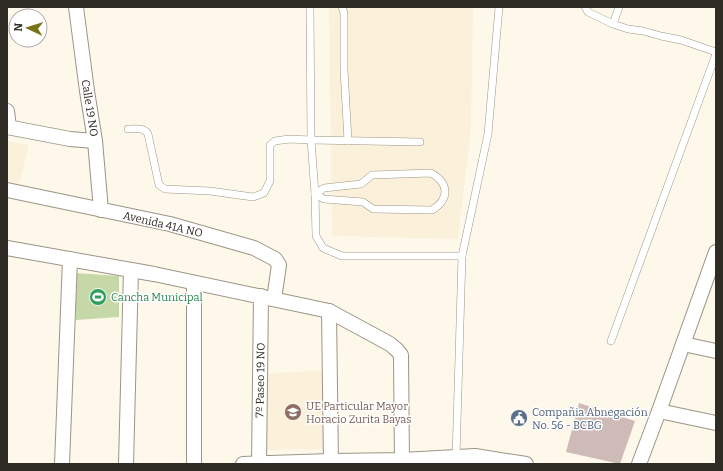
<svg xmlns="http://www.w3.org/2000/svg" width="723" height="471" font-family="Bitter,serif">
  <rect width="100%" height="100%" fill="#fef8eb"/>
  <g fill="#fbf1da">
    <polygon points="329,7 473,7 471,129 458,239 332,236"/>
    <polygon points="7,141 29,145 19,183 7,181"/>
    <polygon points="324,370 324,449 261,450 262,374"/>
  </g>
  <polygon fill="#c7d8a8" points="76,273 119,276 119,317 76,320"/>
  <polygon fill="#cebbb7" points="579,403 635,421 620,464 566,452"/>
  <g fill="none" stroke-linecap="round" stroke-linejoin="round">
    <g stroke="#9c9586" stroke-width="8">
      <g id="lane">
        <polyline points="310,7 311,140 315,194 316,236 323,248 342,256 462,256"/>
        <polyline points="342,7 344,13 344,70 348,141"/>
        <polyline points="585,7 588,12 613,24 628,29 643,31 661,36 681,40 716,52"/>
        <polyline points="613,24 619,7"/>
        <path d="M128,129C135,129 144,127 148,134L159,185L165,189L210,191L253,197L264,193L270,181V145L275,141L289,139L311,140L420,142"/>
        <path d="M431,173C449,183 450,199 432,210L373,209L363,202L324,199L315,194L324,188L361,184L372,175Z"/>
        <polyline points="611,341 716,54"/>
        <polyline points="456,457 462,256 488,134 499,7"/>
      </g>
    </g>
    <g stroke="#9c9586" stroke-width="16">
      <g id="street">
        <polyline points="76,7 87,91 95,141 101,210"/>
        <polyline points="7,111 9,127"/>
        <polyline points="7,127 70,139 95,141"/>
        <polyline points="7,190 170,224 254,248 275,259 279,265 274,299"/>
        <polyline points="7,248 154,274 329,311 390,344 397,350 401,355 402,464"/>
        <polyline points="194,283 194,464"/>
        <polyline points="329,311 331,464"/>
        <polyline points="683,344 716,351"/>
        <polyline points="659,411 716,423"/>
        <polyline points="62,464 70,259"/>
        <polyline points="126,464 131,270"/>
        <polyline points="243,464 331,461 402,460 475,456 526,464"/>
        <polyline points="259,464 261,296"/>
        <polyline points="639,464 659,411 716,252"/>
      </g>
    </g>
    <use href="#lane" stroke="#fff" stroke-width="7"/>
    <use href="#street" stroke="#fff" stroke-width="14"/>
  </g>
  <defs>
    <g id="stadium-disc" transform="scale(0.9)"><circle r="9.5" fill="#2e9e5b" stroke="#fff"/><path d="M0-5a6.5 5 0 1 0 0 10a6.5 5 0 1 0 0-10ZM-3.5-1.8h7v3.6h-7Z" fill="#fff"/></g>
    <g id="school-disc" transform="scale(0.9)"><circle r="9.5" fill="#8d6e63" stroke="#fff"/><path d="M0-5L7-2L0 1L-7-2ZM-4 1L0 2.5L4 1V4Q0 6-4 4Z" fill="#fff"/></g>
    <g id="civic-disc" transform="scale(0.9)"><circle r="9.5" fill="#5c6f8a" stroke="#fff"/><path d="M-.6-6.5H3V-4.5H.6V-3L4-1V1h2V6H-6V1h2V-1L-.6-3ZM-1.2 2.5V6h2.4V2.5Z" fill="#fff"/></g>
  </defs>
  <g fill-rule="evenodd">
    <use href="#stadium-disc" x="98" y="297"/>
    <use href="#school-disc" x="293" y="412"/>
    <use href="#civic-disc" x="519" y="418"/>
  </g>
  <g text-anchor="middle" stroke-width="3" stroke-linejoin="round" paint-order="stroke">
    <g font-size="11" fill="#2f2c26" stroke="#fff">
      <text transform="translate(90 108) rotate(81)" y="4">Calle 19 NO</text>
      <text transform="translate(163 224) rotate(13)" y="4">Avenida 41A NO</text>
      <text transform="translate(260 380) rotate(-89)" y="4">7º Paseo 19 NO</text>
    </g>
    <g font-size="11" fill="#27864d" stroke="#fff" text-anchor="start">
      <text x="111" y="301">Cancha Municipal</text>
    </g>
    <g font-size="11" fill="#785e54" stroke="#fff" text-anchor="start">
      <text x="306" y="410">UE Particular Mayor<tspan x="306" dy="13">Horacio Zurita Bayas</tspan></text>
    </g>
    <g font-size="11" fill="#4e5e75" stroke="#fff" text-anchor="start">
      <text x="532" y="416">Compañia Abnegación<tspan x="532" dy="13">No. 56 - BCBG</tspan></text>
    </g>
  </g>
  <rect width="723" height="471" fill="none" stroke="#2f2c26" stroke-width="16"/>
  <g transform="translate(28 28) rotate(274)"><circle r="19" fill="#ffffff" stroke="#acaba8"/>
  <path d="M0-3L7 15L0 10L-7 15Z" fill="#777317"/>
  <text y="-6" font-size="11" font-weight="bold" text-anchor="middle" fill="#2f2c26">N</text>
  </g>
</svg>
